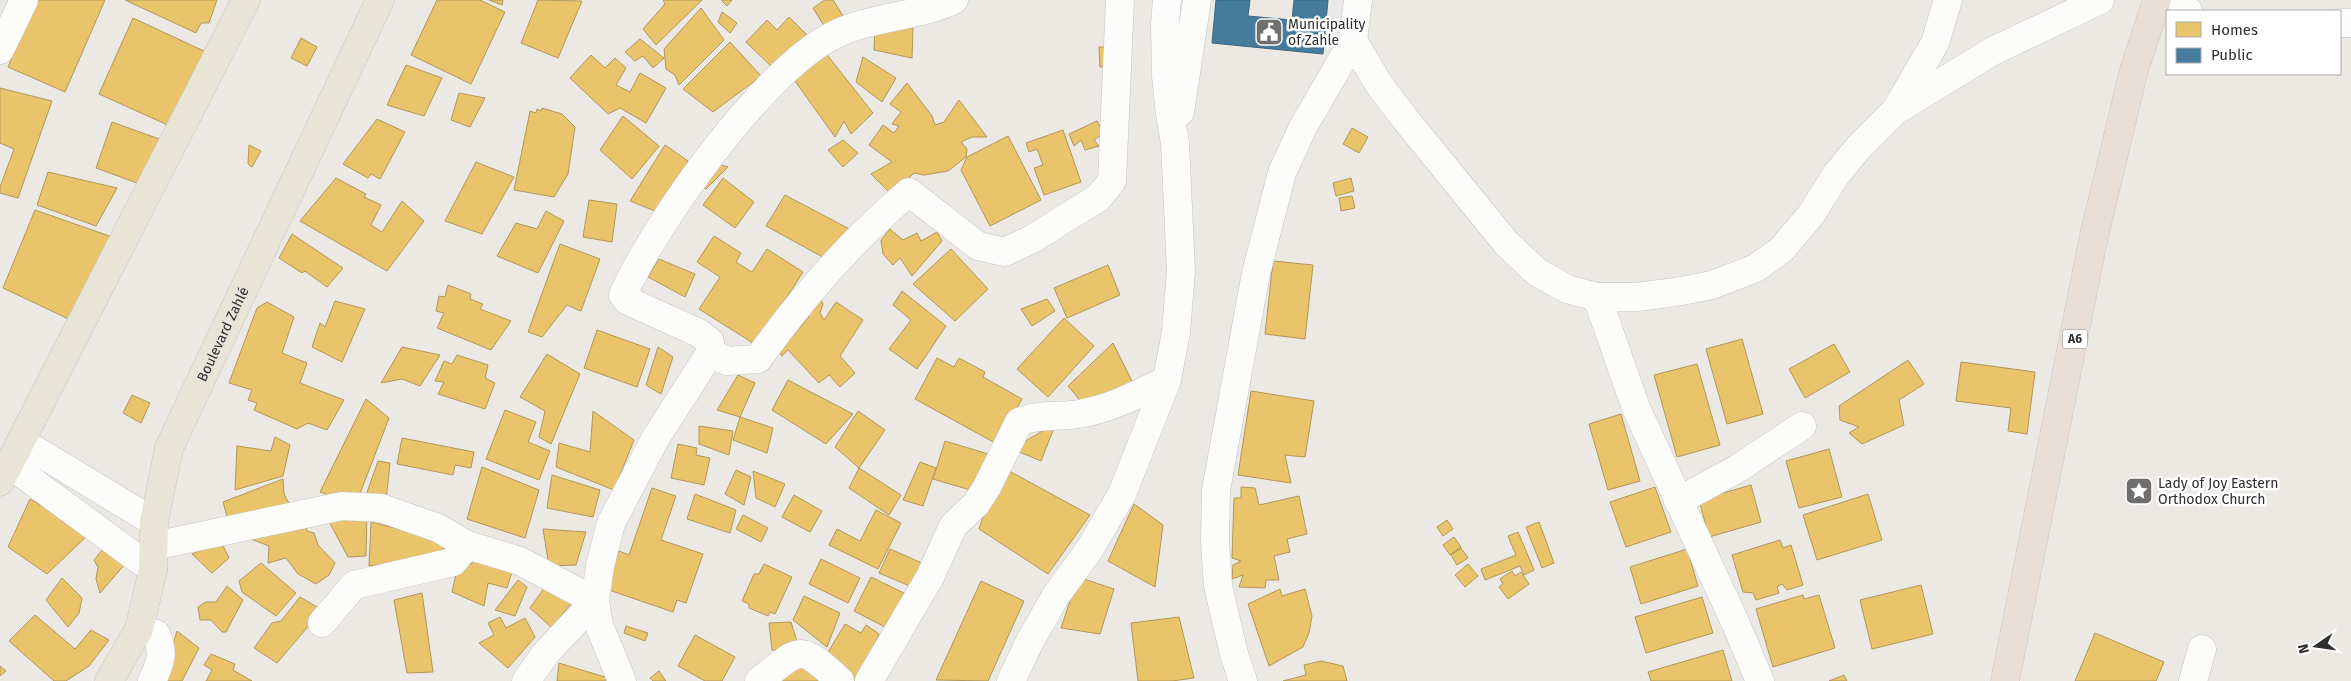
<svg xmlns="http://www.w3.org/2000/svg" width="2351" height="681" font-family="'Fira Sans',sans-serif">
  <rect width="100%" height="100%" fill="#ece8e4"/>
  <g fill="#e9c46a" stroke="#b19758">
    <polygon points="37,0 105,0 65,92 8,67"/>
    <polygon points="125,0 217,0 209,23 201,23 196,33"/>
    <polygon points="437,0 480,0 505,12 471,84 411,55"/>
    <polygon points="489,0 503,0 502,5"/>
    <polygon points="538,0 582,1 558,58 521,43"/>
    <polygon points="663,0 702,0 656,45 643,29 665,4"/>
    <polygon points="721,0 732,0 727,6"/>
    <polygon points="825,0 833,0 847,22 829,34 813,8"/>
    <polygon points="701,8 724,40 679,85 675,75 666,69 664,49"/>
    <polygon points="722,12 737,23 730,33 718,22"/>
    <polygon points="789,17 812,40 779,74 746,42 767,20 777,30"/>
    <polygon points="133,18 206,52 172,127 99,94"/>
    <polygon points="875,26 913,28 912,58 874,50"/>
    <polygon points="301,38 317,47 307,66 291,58"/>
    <polygon points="640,39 664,58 653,68 643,56 635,61 625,52"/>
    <polygon points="730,42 761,76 713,112 683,89"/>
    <polygon points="1099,47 1114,47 1114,67 1100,67"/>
    <polygon points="824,51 873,113 851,134 844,121 835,137 795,81"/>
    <polygon points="591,55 605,68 615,58 626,68 616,85 630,92 640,73 666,88 646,123 620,108 608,114 570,78"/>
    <polygon points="863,57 896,78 882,102 856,82"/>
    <polygon points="406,65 442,78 424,116 387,105"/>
    <polygon points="907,83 932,116 935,125 944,122 959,100 987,137 972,137 961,142 967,149 966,157 948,171 924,175 914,173 892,195 871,174 892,162 869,145 883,125 894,133 899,126 892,124 901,112 890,104"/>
    <polygon points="0,88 52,101 18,198 0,193 0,187 14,149 0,143"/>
    <polygon points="459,93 485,98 470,127 451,120"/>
    <polygon points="542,108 562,114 575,127 568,174 554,197 514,190 530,111 536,113 537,109 541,111"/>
    <polygon points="623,116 659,146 632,179 600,150"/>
    <polygon points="377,119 405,132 380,179 371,174 368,178 343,164"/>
    <polygon points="1097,121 1104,133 1094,140 1099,146 1085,150 1081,140 1074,146 1069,134"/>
    <polygon points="112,122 162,140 148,179 137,183 96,168"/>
    <polygon points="1352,128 1368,137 1359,153 1343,144"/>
    <polygon points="1063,130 1081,182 1044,195 1034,168 1043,165 1037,149 1029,152 1026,143"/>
    <polygon points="1008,136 1041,200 990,226 961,170 967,157"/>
    <polygon points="843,140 858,153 843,167 828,150"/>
    <polygon points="249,145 261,151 252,167 248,164"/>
    <polygon points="665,145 688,161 660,213 630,201"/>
    <polygon points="476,162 514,177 482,234 445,221"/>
    <polygon points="711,162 728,167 706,189 695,183"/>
    <polygon points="48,172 117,188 96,226 37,205"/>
    <polygon points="336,178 366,194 364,197 381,205 371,225 382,232 402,201 424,221 387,271 300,221"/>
    <polygon points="723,178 754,202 735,228 703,205"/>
    <polygon points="1351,178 1354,191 1336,196 1333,183"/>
    <polygon points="785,195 857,233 830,261 766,226"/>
    <polygon points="1352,196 1355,208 1341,211 1339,198"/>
    <polygon points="589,200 617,204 612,242 583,237"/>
    <polygon points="35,210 115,238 75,322 3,288"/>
    <polygon points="546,211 564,221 538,273 497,256 516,223 537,229"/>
    <polygon points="890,229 903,240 917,233 921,241 937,232 942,241 912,276 900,258 893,265 883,254 881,240"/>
    <polygon points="292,234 343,268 327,287 305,271 302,273 279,258"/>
    <polygon points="714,236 741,253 736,262 752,272 767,249 803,272 756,345 699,309 720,277 697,262"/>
    <polygon points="560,244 600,259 581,311 567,305 542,337 528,332"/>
    <polygon points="951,249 988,289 955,321 913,284"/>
    <polygon points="659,259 695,274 685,297 648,277"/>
    <polygon points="1273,261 1313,265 1305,339 1265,334"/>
    <polygon points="1108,265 1120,295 1067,318 1054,288"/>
    <polygon points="448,285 471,294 470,299 483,304 480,309 511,321 491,350 437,328 444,313 436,311 439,296 445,297"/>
    <polygon points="902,291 946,326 917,369 889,349 911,320 893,305"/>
    <polygon points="817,293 823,304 820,313 824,320 836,302 863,320 840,356 855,373 840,387 829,375 819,383 788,350 782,356 773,340 780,331 789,340 809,317 804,309"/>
    <polygon points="1047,299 1055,311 1032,326 1021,309"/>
    <polygon points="335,301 365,309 342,362 312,347 320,323 325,327"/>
    <polygon points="267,302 294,317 282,353 307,363 300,383 344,400 327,430 308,423 297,429 254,410 257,403 248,400 252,390 229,383 257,308"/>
    <polygon points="1064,318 1094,346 1048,397 1017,369"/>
    <polygon points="597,330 650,349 637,387 584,368"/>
    <polygon points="1742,339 1763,414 1727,424 1706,349"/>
    <polygon points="1113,343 1134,385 1090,412 1068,386"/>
    <polygon points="1834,344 1850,372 1805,398 1789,369"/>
    <polygon points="402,347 440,355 420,386 402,379 381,383"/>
    <polygon points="658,347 673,357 661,394 646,385"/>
    <polygon points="547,354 580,374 551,444 539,437 545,411 520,397"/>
    <polygon points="457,355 488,365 485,378 495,383 485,409 438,394 444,382 435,381 444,361 452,364"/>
    <polygon points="937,358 954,367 959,358 985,372 983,377 1022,399 997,444 915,399"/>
    <polygon points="1908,360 1924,384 1899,400 1904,425 1862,444 1849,433 1859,427 1840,420 1839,406"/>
    <polygon points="1961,362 2035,372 2027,434 2008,431 2011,408 1956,401"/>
    <polygon points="1697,364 1720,445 1677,457 1654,375"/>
    <polygon points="738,375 755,383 740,417 717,410"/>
    <polygon points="788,380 853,414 826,444 772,410"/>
    <polygon points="1251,391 1314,401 1305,457 1285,455 1291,483 1238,475"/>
    <polygon points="132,395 150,403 141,423 123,413"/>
    <polygon points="366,399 389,418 356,504 320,492"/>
    <polygon points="505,410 536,422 528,442 550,451 539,480 486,459"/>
    <polygon points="593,411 634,440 614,490 556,467 559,443 590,452"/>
    <polygon points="858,411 885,430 859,468 835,447"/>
    <polygon points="1621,414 1640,481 1608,490 1589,424"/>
    <polygon points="740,417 773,428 767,453 733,440"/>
    <polygon points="1056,423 1041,461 1012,449"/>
    <polygon points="699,426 733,431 729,455 699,444"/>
    <polygon points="275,437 290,445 283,476 235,490 237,446 271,451"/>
    <polygon points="402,438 474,452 471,468 455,465 453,475 397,464"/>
    <polygon points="945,441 988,454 977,492 933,479"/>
    <polygon points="678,444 697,448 696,455 710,458 704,485 671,478"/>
    <polygon points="1829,449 1842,497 1799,508 1786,461"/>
    <polygon points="378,461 390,463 386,501 363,504"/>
    <polygon points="920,462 936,468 923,506 903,500"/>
    <polygon points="1000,466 1090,515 1048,574 979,529"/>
    <polygon points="482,467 539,490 525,538 467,519"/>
    <polygon points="859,468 901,495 889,515 849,488"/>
    <polygon points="736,470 751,477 744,505 725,494"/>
    <polygon points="753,471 785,484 775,507 756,498"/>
    <polygon points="552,475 600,490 593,517 547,508"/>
    <polygon points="283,479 284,494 291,507 230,527 223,502"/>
    <polygon points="1751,485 1761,522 1709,537 1699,500"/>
    <polygon points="1241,487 1255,488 1259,505 1299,496 1307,534 1287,539 1290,552 1274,556 1279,580 1266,580 1265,588 1239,587 1243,575 1232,579 1233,565 1241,561 1232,558 1234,498 1241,498"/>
    <polygon points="1655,487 1671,532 1626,547 1610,502"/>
    <polygon points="652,488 676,496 661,540 703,554 686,603 677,600 673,612 606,589 619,551 629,555"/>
    <polygon points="695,494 736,510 730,533 687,519"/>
    <polygon points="1868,494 1882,540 1817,560 1803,515"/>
    <polygon points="794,495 822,511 810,532 782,517"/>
    <polygon points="30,499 89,534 47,574 8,547"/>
    <polygon points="1134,504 1163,525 1155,587 1108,561"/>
    <polygon points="876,510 901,523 878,569 829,545 837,529 860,541"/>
    <polygon points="367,511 366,556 348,557 326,516"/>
    <polygon points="743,515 768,528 761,542 736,529"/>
    <polygon points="1447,520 1453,529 1443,536 1437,527"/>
    <polygon points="306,521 307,531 314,533 318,545 335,563 329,575 316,584 298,574 286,558 268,563 269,546 251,539"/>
    <polygon points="371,522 455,543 427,558 369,566"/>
    <polygon points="1539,522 1554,563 1542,568 1526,527"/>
    <polygon points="543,529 586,532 576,565 549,566"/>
    <polygon points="1518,532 1534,570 1524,575 1520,566 1485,580 1481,569 1516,555 1508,536"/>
    <polygon points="1454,537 1461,547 1450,555 1443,545"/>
    <polygon points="1780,540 1783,548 1791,545 1803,585 1787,590 1782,584 1777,587 1779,593 1756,600 1753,593 1743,592 1732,555"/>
    <polygon points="221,542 229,558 212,573 192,554"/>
    <polygon points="107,544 126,563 100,593 96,579 98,567 94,560"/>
    <polygon points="1461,548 1468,558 1457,565 1451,555"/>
    <polygon points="890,549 922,563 912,587 879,573"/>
    <polygon points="1687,549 1698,586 1641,604 1630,567"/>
    <polygon points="476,558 514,565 507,588 488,583 484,606 452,592 459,561 471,564"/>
    <polygon points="821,559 860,578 848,603 809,584"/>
    <polygon points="261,563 296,593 276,616 242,592 239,581"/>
    <polygon points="764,564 792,577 775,614 770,612 768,616 749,608 749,604 742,601 754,574 759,574"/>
    <polygon points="1468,564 1478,576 1465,587 1455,575"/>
    <polygon points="1512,571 1515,576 1521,572 1529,584 1508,599 1499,587 1503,584 1500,579"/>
    <polygon points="871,577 904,593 887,628 854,611"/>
    <polygon points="1078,577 1114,589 1100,634 1061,628"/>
    <polygon points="62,578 82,598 79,613 68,627 46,600"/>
    <polygon points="518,580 527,587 515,616 495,610"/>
    <polygon points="981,581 1024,601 988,681 936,680"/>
    <polygon points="547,584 573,601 552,628 530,608"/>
    <polygon points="1921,585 1933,634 1872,649 1860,600"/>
    <polygon points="227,586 243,600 226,632 222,632 211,620 200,620 198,607 206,602 216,602"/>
    <polygon points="1280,589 1282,596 1305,589 1312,616 1309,633 1303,647 1269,666 1248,604"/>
    <polygon points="422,593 433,672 407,673 394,600"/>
    <polygon points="1803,595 1804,599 1819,595 1835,648 1773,667 1756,609"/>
    <polygon points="804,596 840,613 827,647 793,620"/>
    <polygon points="300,597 322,610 277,663 254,648 272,623 281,621"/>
    <polygon points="1702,597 1713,633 1646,653 1635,617"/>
    <polygon points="35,615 75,649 91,630 109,640 89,666 66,681 54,681 9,641"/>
    <polygon points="500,617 506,628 525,618 535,637 508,668 479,643 494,635 488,623"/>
    <polygon points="1179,617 1194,678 1172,681 1138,681 1131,623"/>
    <polygon points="791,622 799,648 772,650 769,623"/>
    <polygon points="845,624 861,633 866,625 879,634 857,681 852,681 824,659"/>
    <polygon points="626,626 648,633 645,641 624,633"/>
    <polygon points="177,631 199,648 182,681 162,681"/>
    <polygon points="2095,633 2164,662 2156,681 2075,681"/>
    <polygon points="695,635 735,657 722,681 705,681 678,666"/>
    <polygon points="1723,650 1732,681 1651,681 1648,672"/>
    <polygon points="211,654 235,664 233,670 252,681 206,681 212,670 204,665"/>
    <polygon points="811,661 821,681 782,681 780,677"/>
    <polygon points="1321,661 1343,666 1347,681 1283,681 1306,675 1304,665"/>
    <polygon points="559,663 618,681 557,681"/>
    <polygon points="0,666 6,671 0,676"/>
    <polygon points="659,671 666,681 653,681 650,678"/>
    <polygon points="1844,675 1847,681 1829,681"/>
  </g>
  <polygon fill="#457b9d" stroke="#3e647c" points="1216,0 1250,0 1248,16 1292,20 1294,0 1328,0 1323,54 1212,43"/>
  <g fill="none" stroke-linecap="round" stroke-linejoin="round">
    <g stroke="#c5c4c5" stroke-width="29">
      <g id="minor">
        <polyline points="2162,0 2188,11"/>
        <polyline points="2340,23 2351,23"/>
        <polyline points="1353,41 1380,86 1406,120 1507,244 1537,272 1567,289 1597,297 1637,297 1676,292 1712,285 1756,268 1781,250 1810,216 1836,175 1858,148 1895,111 1991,52 2100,0"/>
        <polyline points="0,50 24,0"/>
        <polyline points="1898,106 1935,43 1948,0"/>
        <polyline points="1180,112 1197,0"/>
        <polyline points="1597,297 1636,408 1735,622 1760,681"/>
        <path d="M710,353L727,361L758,359C802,297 851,241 909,192L978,246L1005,252L1032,239L1098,198L1112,181L1120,0"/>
        <polyline points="22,442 154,522"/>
        <polyline points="9,464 153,570"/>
        <polyline points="1678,501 1737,469 1802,426"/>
        <polyline points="154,546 342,506 381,508 438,528 467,545"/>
        <polyline points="322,623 354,585 453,562 467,545 520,561 595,601 599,625 622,681"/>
        <path d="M139,629L156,634C165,654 160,663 152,681"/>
        <path d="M526,681L546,653L595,601L600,566L611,523L655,439L710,353V342L699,333L628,301L623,295C655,223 763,70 834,35C872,16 917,17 954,0"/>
        <path d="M759,681C802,647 799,643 840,681"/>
        <path d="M869,681L930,577L953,526L976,504L987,487L1019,422C1038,413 1063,418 1084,413C1114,407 1140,393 1167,380"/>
        <polyline points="1011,681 1030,641 1057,594 1089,550 1122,494 1167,380 1176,332 1181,271 1175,143 1170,114 1166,76 1165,24 1167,0"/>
        <polyline points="1243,681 1234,654 1218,586 1215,541 1216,490 1256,273 1282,173 1303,127 1353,41 1358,0"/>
        <polyline points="2193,681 2202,649"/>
      </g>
    </g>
    <g stroke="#c6c5c4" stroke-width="29">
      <g id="major">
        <polyline points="0,482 246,0"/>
        <path id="s1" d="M109,681L139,629L153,570L154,522L169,448L380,0"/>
      </g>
    </g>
    <g stroke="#c6c5c4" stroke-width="29">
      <polyline id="highway" points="2005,681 2094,236 2134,70 2157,0"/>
    </g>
    <use href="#minor" stroke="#fcfcfb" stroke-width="28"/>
    <use href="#major" stroke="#e8e4d6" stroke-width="28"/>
    <use href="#highway" stroke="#eadfd6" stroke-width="28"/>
  </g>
  <defs>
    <g id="civic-square" transform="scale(1.4375)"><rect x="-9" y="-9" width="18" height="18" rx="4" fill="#706f6e" stroke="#fff"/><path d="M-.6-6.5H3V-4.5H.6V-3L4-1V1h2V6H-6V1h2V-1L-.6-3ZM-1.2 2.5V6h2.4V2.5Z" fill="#fff"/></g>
    <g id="sight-square" transform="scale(1.4375)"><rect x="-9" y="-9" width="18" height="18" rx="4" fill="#706f6e" stroke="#fff"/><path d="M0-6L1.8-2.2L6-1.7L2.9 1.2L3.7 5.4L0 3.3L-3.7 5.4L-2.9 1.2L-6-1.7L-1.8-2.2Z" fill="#fff"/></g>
  </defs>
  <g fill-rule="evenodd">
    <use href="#civic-square" x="1269" y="32"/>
    <use href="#sight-square" x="2139" y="491"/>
  </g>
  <g text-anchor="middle" stroke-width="5" stroke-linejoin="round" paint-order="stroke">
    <rect fill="#fff" stroke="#6d6d6d" stroke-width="1" x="2062.5" y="329.5" width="25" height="19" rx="4"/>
    <g font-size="12" font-weight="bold" fill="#2e2e2e">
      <text x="2075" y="343">A6</text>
    </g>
    <g font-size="14" fill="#2e2e2e" stroke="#fff" text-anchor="start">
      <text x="1288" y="29">Municipality<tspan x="1288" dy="16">of Zahle</tspan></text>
      <text x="2158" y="488">Lady of Joy Eastern<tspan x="2158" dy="16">Orthodox Church</tspan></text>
    </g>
    <g font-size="14" fill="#2e2e2e" stroke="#fff">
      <text dy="5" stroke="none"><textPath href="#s1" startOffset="370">Boulevard Zahlé</textPath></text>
    </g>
  </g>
  <rect x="2166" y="10" width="175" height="65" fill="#ffffff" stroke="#ababab"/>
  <rect x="2176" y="22" width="25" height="15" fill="#e9c46a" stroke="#ababab"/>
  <text x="2211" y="35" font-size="15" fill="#2e2e2e">Homes</text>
  <rect x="2176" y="48" width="25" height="15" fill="#457b9d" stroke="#ababab"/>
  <text x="2211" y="60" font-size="15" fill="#2e2e2e">Public</text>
  <g transform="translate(2316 646) rotate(257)" stroke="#ffffff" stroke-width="4" paint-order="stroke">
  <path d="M0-4L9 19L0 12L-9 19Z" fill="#2e2e2e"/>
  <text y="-8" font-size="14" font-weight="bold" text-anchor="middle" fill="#2e2e2e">N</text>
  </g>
</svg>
